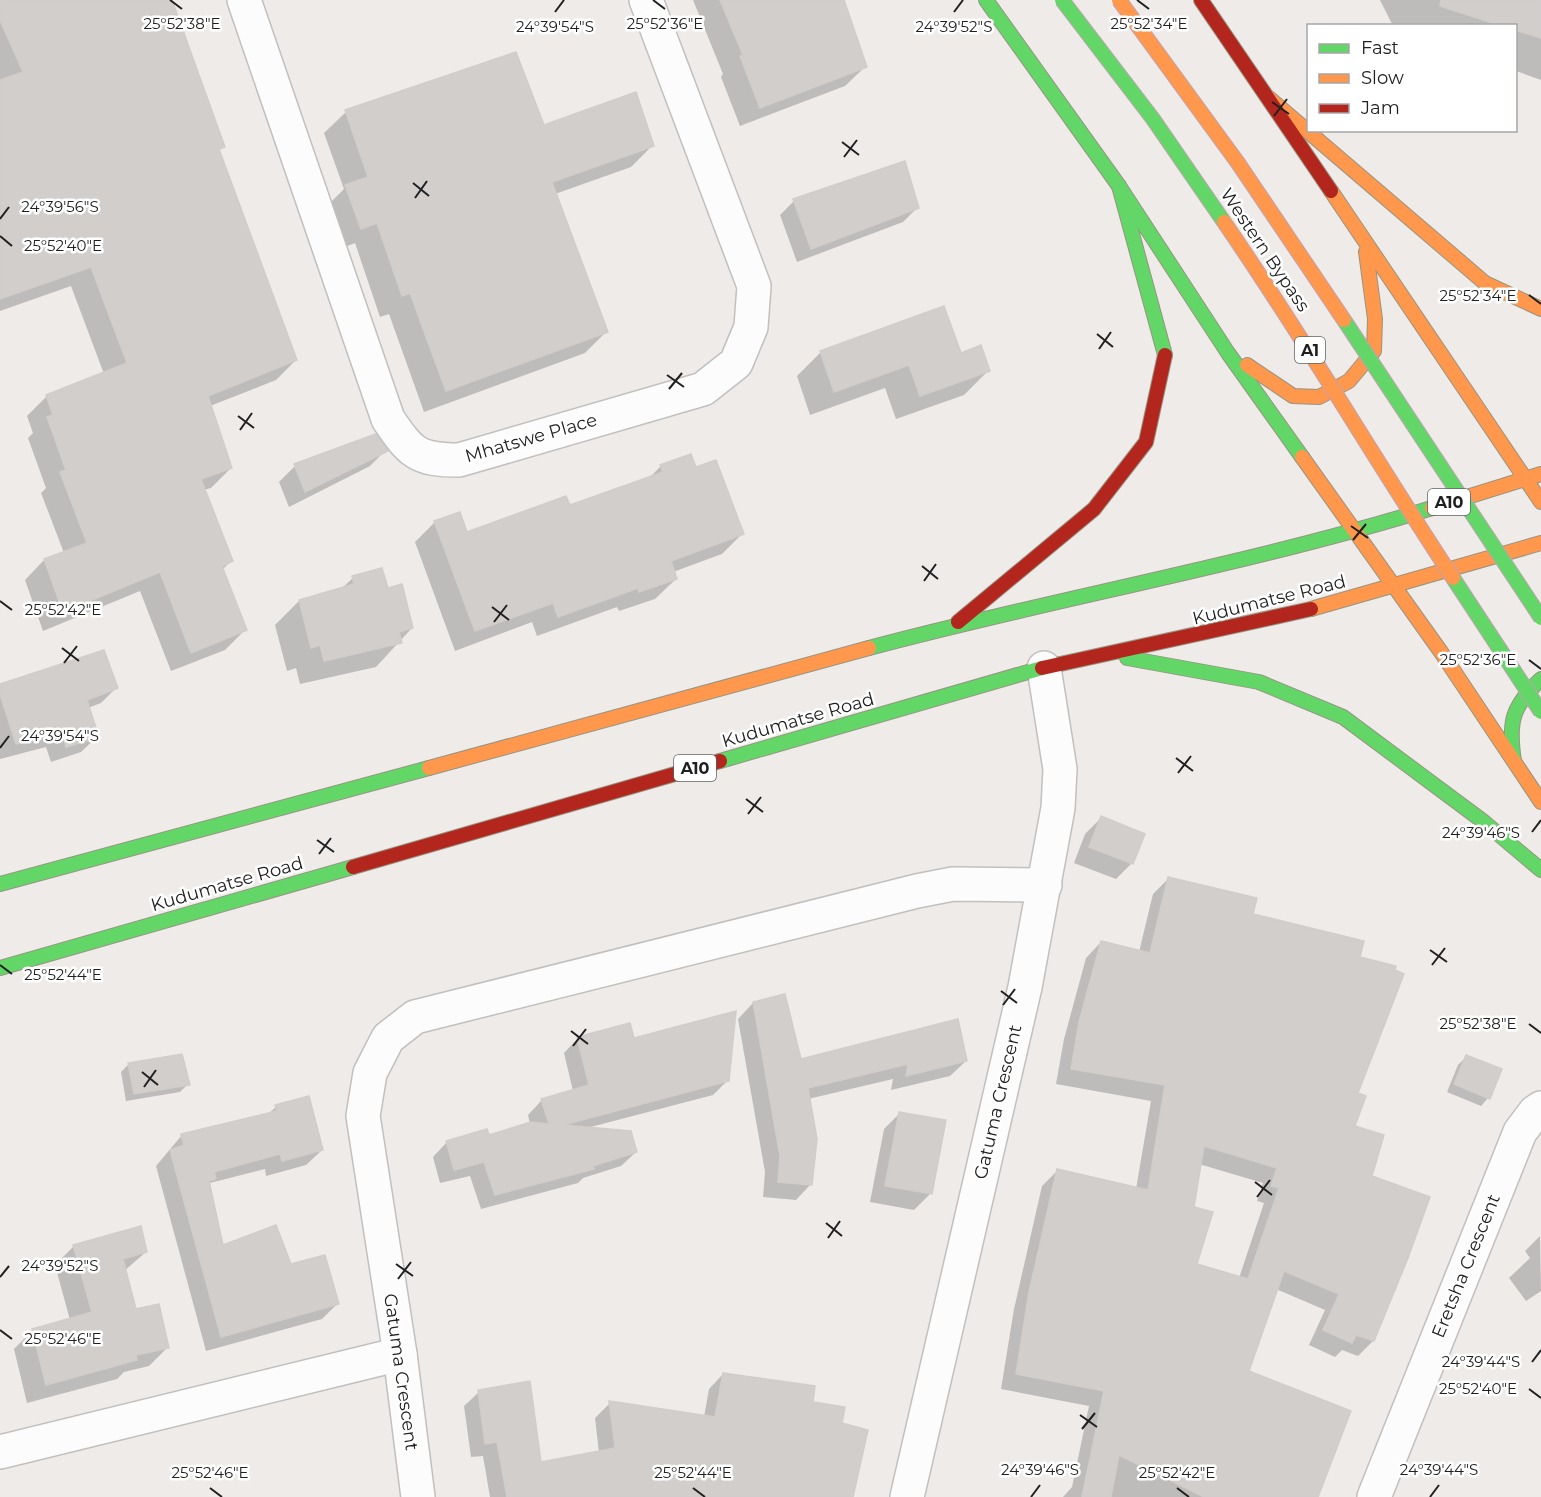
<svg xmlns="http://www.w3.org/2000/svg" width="1541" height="1497" font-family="Montserrat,sans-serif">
  <rect width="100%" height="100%" fill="#eeebe9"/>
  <g fill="#0003" fill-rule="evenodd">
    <polygon points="0,0 168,0 223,146 219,151 296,360 276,380 210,406 231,468 211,488 204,490 231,561 222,570 245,630 225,650 171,671 140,591 43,631 25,580 44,560 64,553 41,493 46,488 28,438 33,433 27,416 47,396 104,374 71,286 0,311"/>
    <polygon points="693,0 843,0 865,67 845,86 740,126 721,77 723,74"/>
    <polygon points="1380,0 1541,0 1541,80 1516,71 1516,26 1393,26"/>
    <polygon points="346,112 543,127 653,145 631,167 555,194 606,332 585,353 424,412 389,314 380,317 355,243 340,249 325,208 344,189 324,133"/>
    <polygon points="794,201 917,208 903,222 797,262 780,215"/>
    <polygon points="821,352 960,354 988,371 964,395 896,419 885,388 810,415 797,376"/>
    <polygon points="386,450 370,466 289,507 279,482 295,466"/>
    <polygon points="661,466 695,469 742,534 722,554 673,572 676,579 655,599 619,611 617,607 537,636 532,622 455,651 415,542 435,522 466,534 569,507 648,479"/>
    <polygon points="353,578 412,628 376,667 300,684 296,668 287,671 275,625 299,601 341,589"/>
    <polygon points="0,685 116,688 101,703 88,708 97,737 81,752 51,762 46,747 0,759"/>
    <polygon points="1101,818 1132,863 1116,879 1074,863 1085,834"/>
    <path d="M1168,879L1358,958L1356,1094L1353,1127L1370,1177L1428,1198L1373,1341L1358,1356L1342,1350L1335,1357L1309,1345L1325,1310L1276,1289L1247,1372L1317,1497H1063L1072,1487L1089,1406L1001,1389L1014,1309L1042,1186L1057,1171L1136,1189L1151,1101L1056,1084L1064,1039L1086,958L1101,942L1139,952L1153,894ZM1199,1164L1263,1183L1257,1201L1264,1203L1239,1278L1195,1265L1192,1208Z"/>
    <polygon points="753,1003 799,1061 966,1061 950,1076 891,1090 893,1079 808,1099 811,1184 796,1200 763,1197 765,1172 738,1019"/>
    <polygon points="578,1038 633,1040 728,1080 713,1095 587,1128 636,1152 621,1166 583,1178 578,1183 481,1209 470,1176 440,1183 433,1157 447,1142 488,1137 530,1124 528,1115 542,1100 573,1091 564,1053"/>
    <polygon points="1466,1057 1488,1098 1481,1106 1447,1092 1458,1065"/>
    <polygon points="129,1064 188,1084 180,1092 126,1101 121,1072"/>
    <polygon points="276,1107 322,1150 306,1165 266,1176 265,1169 210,1183 222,1247 290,1266 337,1304 322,1319 206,1351 156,1166 182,1135 268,1114"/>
    <polygon points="900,1113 944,1121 930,1194 914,1210 870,1202 884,1129"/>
    <polygon points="1540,1236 1541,1291 1526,1301 1509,1278 1530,1258 1525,1251"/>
    <polygon points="74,1246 146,1252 124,1271 135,1311 168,1347 149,1366 124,1372 117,1379 27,1403 14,1349 33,1330 70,1320 55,1265"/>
    <polygon points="723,1374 811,1403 841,1424 852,1497 490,1497 483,1456 471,1457 464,1406 479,1392 539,1463 599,1453 595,1418 610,1403 704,1417 709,1389"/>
  </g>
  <g fill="#d1cecc" stroke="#d1cdcb" stroke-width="1.5" fill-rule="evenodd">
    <polygon points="0,0 172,0 225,147 219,149 297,360 208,396 232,468 201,479 233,561 222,566 247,630 191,653 160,572 63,612 44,559 87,543 60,472 66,470 47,417 53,415 46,395 127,363 91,267 0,299 0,80 23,72 0,20"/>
    <polygon points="720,0 844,0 867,67 760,108 740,56 743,55"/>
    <polygon points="1441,0 1541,0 1541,38 1515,30 1515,26 1502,26 1440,6"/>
    <polygon points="516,52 544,125 636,92 654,146 552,182 608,332 446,391 410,293 402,296 377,223 361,229 345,185 368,177 345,110"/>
    <polygon points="905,161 919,208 811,249 793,199"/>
    <polygon points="944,306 961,353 981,345 990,371 920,396 909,365 834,392 820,351"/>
    <polygon points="376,434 388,451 305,492 294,464"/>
    <polygon points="691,454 696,467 716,460 744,534 671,561 677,579 639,592 638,588 558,617 553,603 475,631 434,521 460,512 467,532 566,496 570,505 663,472 660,465"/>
    <polygon points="382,568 388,588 402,584 413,628 399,632 402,643 324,661 320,645 311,648 299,600 354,584 352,576"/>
    <polygon points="104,650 118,688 87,700 99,737 66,747 62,732 16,744 0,694 0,684"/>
    <polygon points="1101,816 1145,834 1133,864 1089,847"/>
    <path d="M1168,877L1257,898L1253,914L1364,941L1360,957L1396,966L1395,970L1404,974L1358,1093L1366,1096L1355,1126L1384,1135L1372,1176L1430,1197L1408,1258L1374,1341L1356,1335L1352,1343L1323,1330L1339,1294L1284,1271L1249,1371L1351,1411L1318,1497H1204L1119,1455L1111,1497H1082L1104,1391L1016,1374L1029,1292L1057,1169L1148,1190L1165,1085L1071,1069L1079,1022L1101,941L1150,953ZM1204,1146L1277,1168L1271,1186L1279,1188L1248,1279L1197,1264L1213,1212L1194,1207Z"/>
    <polygon points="785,994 801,1059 958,1019 967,1061 906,1076 908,1064 808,1088 817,1139 812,1185 778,1182 780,1156 753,1002"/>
    <polygon points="736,1011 729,1081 563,1125 631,1131 637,1152 593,1166 594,1169 495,1195 484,1162 454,1170 446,1141 487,1129 489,1135 531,1122 549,1124 541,1099 589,1085 577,1037 630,1023 634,1038"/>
    <polygon points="182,1054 190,1085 134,1094 128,1063"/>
    <polygon points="1466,1055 1502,1069 1490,1099 1454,1084"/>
    <polygon points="309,1096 323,1150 282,1161 280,1154 214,1172 216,1179 209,1181 223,1245 276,1225 291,1264 325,1255 339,1304 221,1337 170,1150 184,1145 181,1134 277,1111 275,1105"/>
    <polygon points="899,1112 946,1120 932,1194 885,1186"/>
    <polygon points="141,1226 147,1252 123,1259 136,1309 159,1304 169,1348 136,1355 137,1360 46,1385 32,1329 92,1312 73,1245"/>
    <polygon points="723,1373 815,1386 813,1402 845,1407 842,1423 868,1430 853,1497 507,1497 497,1442 485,1444 478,1390 530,1381 541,1462 615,1448 609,1401 715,1417"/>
  </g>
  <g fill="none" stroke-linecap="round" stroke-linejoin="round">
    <g stroke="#c1c0bf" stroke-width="36">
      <g id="street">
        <path d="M244,0L388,419C411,453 417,460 459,460L703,389L736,363L751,327L754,286L646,0"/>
        <polyline points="0,1452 400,1354"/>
        <polyline points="418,1497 400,1354 363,1116 370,1073 388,1038 415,1017 917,891 953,884 1045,885"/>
        <polyline points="907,1497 1025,987 1058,808 1060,769 1044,668"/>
        <polyline points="1374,1497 1520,1132 1535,1112 1541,1108"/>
      </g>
    </g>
    <g stroke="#979582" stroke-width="16">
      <g id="fast">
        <polyline points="986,0 1119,186 1228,353 1302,457"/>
        <polyline points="1119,186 1165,355"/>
        <path d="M869,648C1056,598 1247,565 1432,508"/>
        <polyline points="1127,658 1259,682 1343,717 1484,822 1541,870"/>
        <polyline points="720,761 1042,668"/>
        <path d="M1514,761C1508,722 1512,706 1541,679"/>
        <polyline points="0,884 429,768"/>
        <polyline points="0,968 353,867"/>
      </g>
    </g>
    <g stroke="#979582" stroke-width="16">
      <g id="slow">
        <polyline points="1269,98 1485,283 1541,309"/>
        <polyline points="1331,191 1541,502"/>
        <polyline points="1247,365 1293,396 1319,397 1349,381 1374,351 1375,319 1366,252"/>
        <polyline points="1302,457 1441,652 1541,802"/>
        <polyline points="1432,508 1541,474"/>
        <polyline points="1311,609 1541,543"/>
        <polyline points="429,768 869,648"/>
      </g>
    </g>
    <g stroke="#979582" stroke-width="16">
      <g id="jam">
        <polyline points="1201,0 1331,191"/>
        <polyline points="958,622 1094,509 1146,442 1165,355"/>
        <polyline points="1042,668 1311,609"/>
        <polyline points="353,867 720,761"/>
      </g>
    </g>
    <use href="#street" stroke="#fcfcfc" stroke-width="33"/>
    <use href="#fast" stroke="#63d668" stroke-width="14"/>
    <use href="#slow" stroke="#ff974d" stroke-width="14"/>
    <use href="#jam" stroke="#b3261e" stroke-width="14"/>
    <g stroke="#c0a2b0" stroke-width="16" stroke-linecap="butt">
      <g id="fast-bridge">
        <polyline points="1062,0 1153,119 1224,222"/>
        <polyline points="1344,320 1541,618"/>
        <polyline points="1453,578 1541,712"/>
      </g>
    </g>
    <g stroke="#c0a2b0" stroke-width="16" stroke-linecap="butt">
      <g id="slow-bridge">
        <polyline points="1119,0 1238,163 1344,320"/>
        <path d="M1224,222C1304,338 1375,460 1453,578"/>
      </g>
    </g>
    <use href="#fast-bridge" stroke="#63d668" stroke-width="14"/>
    <use href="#slow-bridge" stroke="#ff974d" stroke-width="14"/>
  </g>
  <path fill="none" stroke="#202020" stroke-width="2" d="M170,0L182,9M653,0L665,9M1137,0L1149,9M555,12L564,0M954,12L963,0M1272,102L1289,114M1274,116L1287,99M842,142L859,155M844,157L857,140M413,183L429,196M415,198L427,181M0,219L9,207M0,236L12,246M1529,295L1541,304M1097,334L1113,347M1099,349L1111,332M667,375L684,387M669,389L682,373M238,416L254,428M240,430L252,413M1351,526L1368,538M1353,540L1366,524M922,566L938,579M924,581L936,564M0,601L12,610M492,607L509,620M494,622L507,605M62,648L79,661M1529,660L1541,669M64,663L77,646M0,748L9,736M1176,758L1193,771M1178,773L1191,756M746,799L763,812M748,814L761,797M1532,832L1541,820M317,840L334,852M319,854L331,838M1430,950L1447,962M0,965L12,974M1432,965L1445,948M1001,991L1017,1003M1003,1005L1015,989M1529,1024L1541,1033M571,1031L588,1044M573,1046L586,1029M142,1072L158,1085M144,1087L156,1070M1255,1182L1272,1195M1257,1197L1270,1180M826,1223L842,1236M828,1238L840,1221M396,1264L413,1276M0,1277L9,1266M398,1279L411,1262M0,1330L12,1339M1532,1362L1541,1350M1529,1389L1541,1398M1080,1415L1097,1427M1082,1429L1095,1413M210,1488L222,1497M693,1488L705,1497M1177,1488L1189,1497M1031,1497L1040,1485M1430,1497L1439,1485"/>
  <g text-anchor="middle" stroke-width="5" stroke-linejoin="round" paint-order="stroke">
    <g fill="#fff" stroke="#636363" stroke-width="1.5">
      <rect x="1295" y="337" width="30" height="26" rx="4.5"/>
      <rect x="1428" y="489" width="42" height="26" rx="4.5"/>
      <rect x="674" y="755" width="42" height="26" rx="4.5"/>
    </g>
    <g font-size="16" font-weight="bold" fill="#202020">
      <text x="1310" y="356">A1</text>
      <text x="1449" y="508">A10</text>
      <text x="695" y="774">A10</text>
    </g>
    <g font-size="18" fill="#202020" stroke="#fff">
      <text transform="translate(1265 250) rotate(56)" y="6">Western Bypass</text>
      <text transform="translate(531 438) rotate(-16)" y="6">Mhatswe Place</text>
      <text transform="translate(1269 600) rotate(-14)" y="6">Kudumatse Road</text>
      <text transform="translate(798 720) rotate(-16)" y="6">Kudumatse Road</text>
      <text transform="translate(227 884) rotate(-16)" y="6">Kudumatse Road</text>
      <text transform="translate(998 1102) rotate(-77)" y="6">Gatuma Crescent</text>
      <text transform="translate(1466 1266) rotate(-68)" y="6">Eretsha Crescent</text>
      <text transform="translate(401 1372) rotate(82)" y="6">Gatuma Crescent</text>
    </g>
  </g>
  <g font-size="15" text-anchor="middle" fill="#202020" stroke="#fff" stroke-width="5" stroke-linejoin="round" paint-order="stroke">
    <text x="182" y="29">25°52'38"E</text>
    <text x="665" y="29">25°52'36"E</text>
    <text x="1149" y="29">25°52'34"E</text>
    <text x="555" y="32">24°39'54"S</text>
    <text x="954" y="32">24°39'52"S</text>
    <text x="60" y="212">24°39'56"S</text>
    <text x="63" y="251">25°52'40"E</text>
    <text x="1478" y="301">25°52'34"E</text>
    <text x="63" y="615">25°52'42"E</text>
    <text x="1478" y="665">25°52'36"E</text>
    <text x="60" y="741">24°39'54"S</text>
    <text x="1481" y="838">24°39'46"S</text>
    <text x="63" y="980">25°52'44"E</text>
    <text x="1478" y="1029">25°52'38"E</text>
    <text x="60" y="1271">24°39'52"S</text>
    <text x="63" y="1344">25°52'46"E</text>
    <text x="1481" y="1367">24°39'44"S</text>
    <text x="1478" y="1394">25°52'40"E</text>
    <text x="1040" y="1475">24°39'46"S</text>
    <text x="1439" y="1475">24°39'44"S</text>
    <text x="210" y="1478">25°52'46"E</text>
    <text x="693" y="1478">25°52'44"E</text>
    <text x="1177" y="1478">25°52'42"E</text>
  </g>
  <rect x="1307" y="24" width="210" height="108" fill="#ffffff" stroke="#a6a6a6" stroke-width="1.5"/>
  <rect x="1319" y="44" width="30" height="9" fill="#63d668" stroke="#a6a6a6" stroke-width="1.5"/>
  <text x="1361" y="54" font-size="18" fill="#202020">Fast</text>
  <rect x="1319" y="74" width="30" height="9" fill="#ff974d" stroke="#a6a6a6" stroke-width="1.5"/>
  <text x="1361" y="84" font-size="18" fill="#202020">Slow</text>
  <rect x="1319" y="104" width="30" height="9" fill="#b3261e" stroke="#a6a6a6" stroke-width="1.5"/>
  <text x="1361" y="114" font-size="18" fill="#202020">Jam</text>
</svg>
